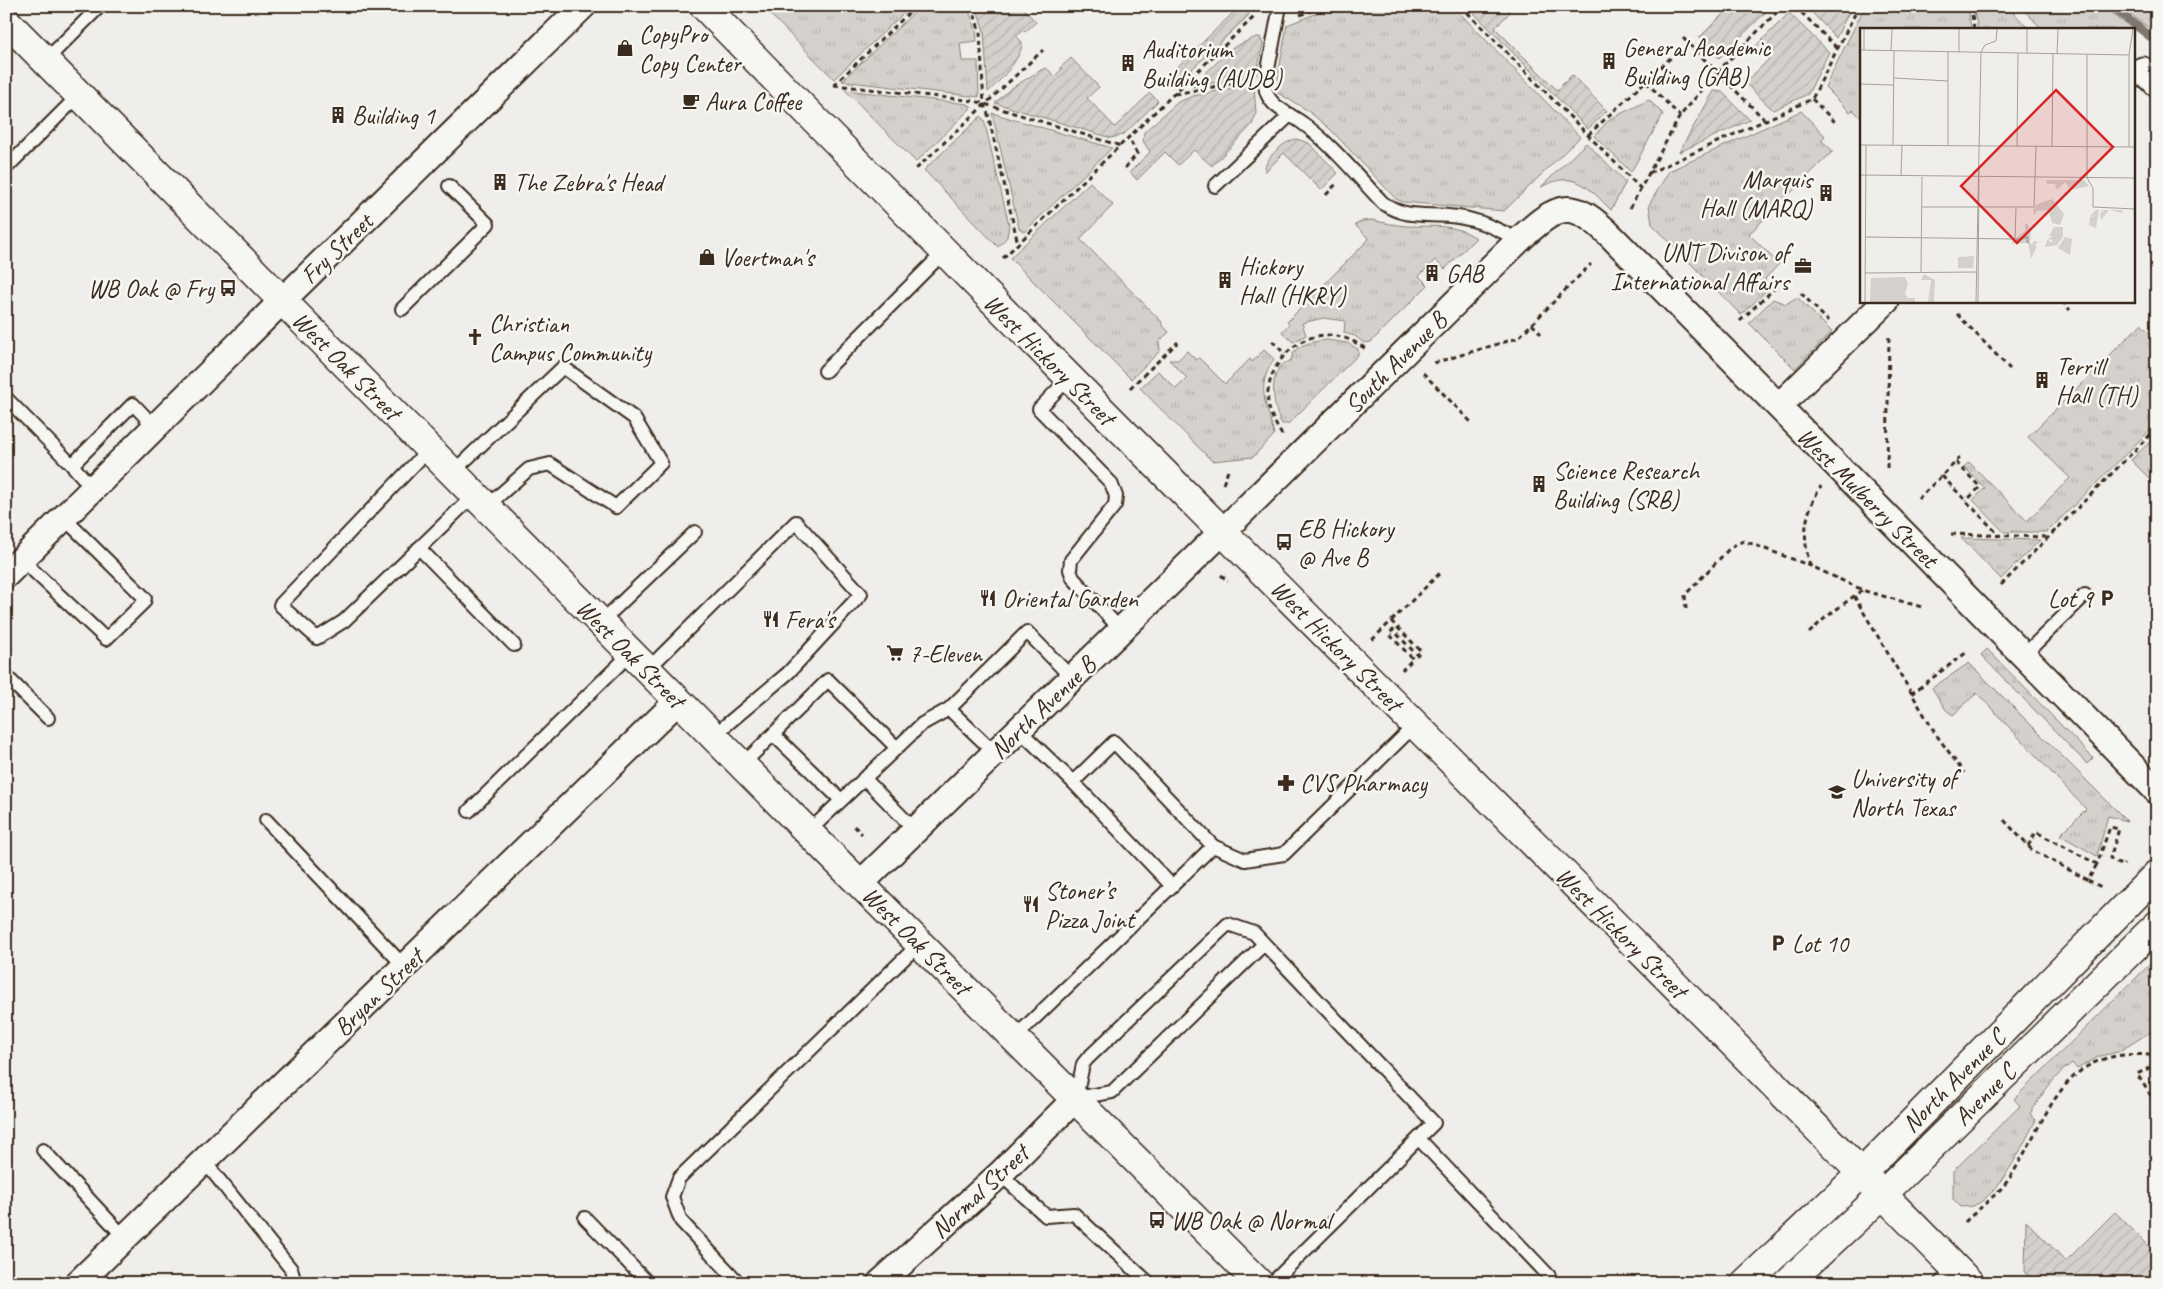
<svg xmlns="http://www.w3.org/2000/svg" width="2163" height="1289" font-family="Caveat,sans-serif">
  <defs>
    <pattern id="grass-tufts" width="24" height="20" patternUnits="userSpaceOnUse" patternTransform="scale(1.25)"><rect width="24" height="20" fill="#d4d1cc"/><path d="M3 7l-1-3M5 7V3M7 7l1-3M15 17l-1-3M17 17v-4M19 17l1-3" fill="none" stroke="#b7b4af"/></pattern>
    <pattern id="garden-furrows" width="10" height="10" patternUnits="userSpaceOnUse" patternTransform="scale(1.25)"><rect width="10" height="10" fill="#d4d1cc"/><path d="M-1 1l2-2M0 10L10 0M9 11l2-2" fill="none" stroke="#b7b4af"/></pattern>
  </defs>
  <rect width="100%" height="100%" fill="#efeeea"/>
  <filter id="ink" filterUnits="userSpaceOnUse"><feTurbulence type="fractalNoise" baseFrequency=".02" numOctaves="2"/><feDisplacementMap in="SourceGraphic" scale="10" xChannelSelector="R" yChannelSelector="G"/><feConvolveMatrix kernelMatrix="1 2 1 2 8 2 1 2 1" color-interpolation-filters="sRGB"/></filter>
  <g filter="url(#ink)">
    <g fill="url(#grass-tufts)" stroke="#887e75">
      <polygon points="762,6 911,6 834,79"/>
      <polygon points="921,6 967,6 976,30 977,41 960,43 962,61 978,61 979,97 842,81"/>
      <polygon points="1335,6 1453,6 1580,137 1504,211 1403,202 1396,199 1330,129 1307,110 1278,93 1278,76 1287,25"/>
      <polygon points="1865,6 1968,6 1971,29 1862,29 1862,119 1853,110 1850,112 1825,87"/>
      <polygon points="1973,6 2007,6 2029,29 1978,29"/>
      <polygon points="2020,6 2102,6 2133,29 2042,29"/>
      <polygon points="2120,6 2146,6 2157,13 2157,34"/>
      <polygon points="845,90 968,104 972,107 916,162"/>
      <polygon points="1649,100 1663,114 1631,172 1594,136 1610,119"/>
      <polygon points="1801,111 1825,136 1821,140 1833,151 1749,234 1779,264 1765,279 1768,289 1741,315 1652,224 1649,205 1669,171"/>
      <polygon points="992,113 1112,148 1024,232 1019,228"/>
      <polygon points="981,116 984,120 1009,225 1007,237 998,247 924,170"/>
      <path d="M1586,143L1626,182L1611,210C1588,187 1575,169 1541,187Z"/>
      <polygon points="1090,182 1113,205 1080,239 1162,322 1161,324 1169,332 1159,342 1160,351 1131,379 1010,258"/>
      <path d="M1372,220C1384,223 1395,225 1407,226C1432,227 1454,223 1476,238L1445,269L1435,260L1419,276L1428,285L1371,342L1364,343L1355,336L1344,333L1345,321L1323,318L1302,323L1306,335L1293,342L1282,332L1289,324L1287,322L1369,239L1355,225L1363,221Z"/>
      <polygon points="1797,297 1832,332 1795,369 1749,323 1773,299 1786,304"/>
      <polygon points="2141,324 2157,340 2157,423 2047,532 2004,532 1973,500 1985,488 1964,467 1969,462 2027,521 2070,478 2028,437"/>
      <path d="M1327,340L1347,343L1358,349V355L1288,424H1282C1273,411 1268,373 1284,363C1286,362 1289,362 1291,360C1292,357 1292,354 1294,352C1300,343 1318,341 1327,340Z"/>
      <path d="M1264,350L1274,359C1254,390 1268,404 1274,435L1253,457L1212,461L1140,388L1158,371L1176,389L1187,378L1169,360H1178L1187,351L1196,360L1199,358L1225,384L1250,359L1252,362Z"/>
      <polygon points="2157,435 2157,472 2150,479 2131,460"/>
      <polygon points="1961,538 2040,540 2001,579"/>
      <polygon points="1987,649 2093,758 2087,764 1981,655"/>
      <polygon points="1969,663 2127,821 2108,816 2097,856 2060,835 2086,809 1977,693 1953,715 1946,710 1932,688"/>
      <path d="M2149,965L2157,967V1028L2118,1052L2100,1056L2077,1069L2072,1063C2053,1077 2042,1094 2030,1114L2036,1120C2023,1144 2000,1196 1973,1206C1970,1207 1965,1206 1961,1207L1953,1199V1171L2020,1106L2014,1099Z"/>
    </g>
    <g fill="url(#garden-furrows)" stroke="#887e75">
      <path d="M976,6H1021L1036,22L1025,32L1023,30L1016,36L1022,42C1023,57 998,83 988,92L984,31Z"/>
      <polygon points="1240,6 1249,6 1250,10 1248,16 1173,87 1165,79"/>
      <polygon points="1467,6 1505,6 1510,12 1495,28 1557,90 1572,75 1607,111 1588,129"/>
      <polygon points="1731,6 1772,6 1719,58 1699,38"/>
      <polygon points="1806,6 1852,6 1836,38"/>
      <polygon points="1789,13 1829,52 1808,94 1773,110 1745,83 1769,59 1756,46"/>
      <polygon points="1256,37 1260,37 1263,44 1256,75 1191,87 1232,48"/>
      <polygon points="1071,58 1099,87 1087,98 1115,127 1150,93 1158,101 1123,135 1111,138 995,103 1010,89 1041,70 1046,68 1055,76 1062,69 1060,68"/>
      <polygon points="1254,84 1256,114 1252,125 1212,166 1194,150 1178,165 1165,152 1137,180 1130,172 1150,152 1143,141 1144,132 1178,102 1193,96"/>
      <polygon points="1714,91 1722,92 1750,120 1679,152"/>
      <path d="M1296,139L1309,143L1338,173L1321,190L1284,153L1265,172C1263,159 1284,141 1296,139Z"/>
      <polygon points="2115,1212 2157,1254 2157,1283 2036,1283 2025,1273 2026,1221 2066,1261"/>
    </g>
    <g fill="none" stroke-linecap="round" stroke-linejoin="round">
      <polyline stroke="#81766d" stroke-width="9" points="2111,6 2151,37"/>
      <g stroke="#3b2a1e" stroke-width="16">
        <g id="lane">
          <path d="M1280,6L1265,85C1267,106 1285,111 1301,122C1332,144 1357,176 1383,203C1409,221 1429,212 1458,217C1480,220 1499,230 1519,240"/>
          <polyline points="45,61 100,6"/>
          <polyline points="6,168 79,95"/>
          <polyline points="1215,186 1290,115"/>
          <polyline points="402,309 488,224 449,186"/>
          <polyline points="825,371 944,252"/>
          <polyline points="1069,378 1039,409 1111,483 1116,496 1115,505 1071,560 1070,570 1073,578 1121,630"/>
          <polyline points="6,398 72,465 133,404 155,427"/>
          <polyline points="429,449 280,605 317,638 344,621 475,494"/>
          <polyline points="72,465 93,489"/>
          <polyline points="453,472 563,367 634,418 661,463 616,507 550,464 529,469 487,506"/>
          <polyline points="419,548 514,645"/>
          <polyline points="22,560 106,639 144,602 145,598 64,518"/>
          <polyline points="601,622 695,532"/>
          <polyline points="2024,655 2085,595"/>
          <polyline points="648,669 796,522 861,594 788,673 713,736"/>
          <polyline points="6,676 48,718"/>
          <polyline points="949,709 1027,632 1072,678"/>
          <polyline points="1019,730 1073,782 1114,742 1213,846 1245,860 1284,854 1416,724"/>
          <polyline points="774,735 841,800"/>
          <polyline points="742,765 828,680 896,747"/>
          <polyline points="864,778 915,830"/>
          <polyline points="1073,782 1172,886 1213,846"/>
          <polyline points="469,811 631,653"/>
          <polyline points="266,820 404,966"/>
          <polyline points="808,832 922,724 949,709 995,753"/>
          <polyline points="1264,944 1112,1092 1076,1098 1083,1064 1087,1059 1228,924 1254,933 1434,1123 1272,1283"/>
          <polyline points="1015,1037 1172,886"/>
          <polyline points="1419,1139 1549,1276 1549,1283"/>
          <polyline points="43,1150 125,1238"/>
          <polyline points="204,1161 291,1269 295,1283"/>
          <polyline points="1000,1174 1046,1216 1074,1214 1149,1283"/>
          <polyline points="585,1218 648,1283"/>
          <polyline points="739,1283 681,1221 672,1197 679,1178 920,943"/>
          <polyline points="1940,1283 1956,1268"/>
        </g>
      </g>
      <g stroke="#3b2a1e" stroke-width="29">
        <g id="street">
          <polyline points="2134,74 2143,70 2157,84"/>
          <polyline points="1779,406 1886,301"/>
          <polyline points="6,575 283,300 583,6"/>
          <path d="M860,884L1223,531L1519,240C1559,203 1572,197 1612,237L2157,791"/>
          <polyline points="78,1283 678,701"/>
          <polyline points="880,1283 1000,1174 1076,1098"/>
        </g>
      </g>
      <g stroke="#3b2a1e" stroke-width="31">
        <g id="secondary">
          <path d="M704,6C1122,436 1550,856 1970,1283"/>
          <polyline points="6,21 808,832 1259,1283"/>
          <polyline points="1745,1283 1862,1173 2157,874"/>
          <polyline points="1787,1283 1883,1194 2157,925"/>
        </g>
      </g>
      <g stroke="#3b2a1e" stroke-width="3" stroke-dasharray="5 4" stroke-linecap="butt">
        <polyline points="972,6 980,33 984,105 988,114 1018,244"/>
        <polyline points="1461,6 1641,189"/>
        <polyline points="1795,6 1837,48"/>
        <polyline points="1971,6 1974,29"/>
        <polyline points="2155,6 2157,7"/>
        <polyline points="1300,15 1323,6"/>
        <polyline points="1717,72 1765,120"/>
        <polyline points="1646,82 1680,116"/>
        <polyline points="834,85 975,101 1121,146"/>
        <polyline points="834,85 916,6"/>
        <polyline points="1175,94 1245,81"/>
        <polyline points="1812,99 1837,124"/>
        <polyline points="1588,135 1679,50"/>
        <polyline points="1125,168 1137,154 1129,138"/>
        <polyline points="916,169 1043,50"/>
        <polyline points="1649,173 1812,99 1859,6"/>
        <polyline points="1326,195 1336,184"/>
        <polyline points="1630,208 1680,116 1717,72 1783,6"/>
        <polyline points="1003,258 1255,16"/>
        <polyline points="1801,293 1828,321"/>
        <polyline points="2062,301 2070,310"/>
        <polyline points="1957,314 2010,369"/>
        <polyline points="1740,321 1778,285"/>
        <polyline points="1532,324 1541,334"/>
        <polyline points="1272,341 1285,354"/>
        <polyline points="1434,363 1518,338 1591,264"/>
        <polyline points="1423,373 1471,422"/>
        <polyline points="1130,388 1178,342"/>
        <path d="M1282,435C1276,425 1270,415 1268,403C1264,365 1301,326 1341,337C1351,339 1359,345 1368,350"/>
        <polyline points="1956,462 1980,487 1966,501"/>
        <polyline points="1887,468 1889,337"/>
        <polyline points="1942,476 1999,535"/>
        <polyline points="1223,484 1228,471"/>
        <polyline points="1918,499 1962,456"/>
        <polyline points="1951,534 2048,537"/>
        <path d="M1810,566C1802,534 1804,515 1821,486"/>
        <polyline points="1221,575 1228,581"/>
        <polyline points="2001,585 2157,428"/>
        <polyline points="1854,596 1935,733 1964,773"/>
        <polyline points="1686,609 1685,595 1728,550 1736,544 1744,541 1811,566 1865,591 1922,607"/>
        <polyline points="1391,621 1421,651 1417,655 1393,630 1389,634 1413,659 1402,670"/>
        <polyline points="1809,633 1825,618 1862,590"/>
        <polyline points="1372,640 1442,571"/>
        <polyline points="1911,694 1967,652"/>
        <polyline points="2004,820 2032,850 2088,880 2097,864"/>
        <polyline points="854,826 862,834"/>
        <polyline points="2157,837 2155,839 2157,841"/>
        <polyline points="2028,846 2036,832 2097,864 2110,827 2119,829 2110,858 2122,866 2124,864"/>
        <polyline points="2088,880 2103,888"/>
        <polyline points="2151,1096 2137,1074 2157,1064"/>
        <path d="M1965,1222C1979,1208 2001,1192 2011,1176C2051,1113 2062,1043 2157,1056"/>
      </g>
      <use href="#lane" stroke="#f6f6f2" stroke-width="12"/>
      <use href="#street" stroke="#f6f6f2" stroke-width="25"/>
      <use href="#secondary" stroke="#f6f6f2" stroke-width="28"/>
      <polyline stroke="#3b2a1e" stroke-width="3" stroke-dasharray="5 4" stroke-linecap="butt" points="1683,38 1717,72"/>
    </g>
  </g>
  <defs>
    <g id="shop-bare" transform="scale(1.35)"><path d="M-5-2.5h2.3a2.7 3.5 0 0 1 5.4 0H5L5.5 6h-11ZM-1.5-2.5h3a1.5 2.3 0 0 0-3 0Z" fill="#3b2a1e" stroke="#f6f6f2" stroke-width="2.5" paint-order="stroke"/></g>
    <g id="building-bare" transform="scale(1.35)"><path d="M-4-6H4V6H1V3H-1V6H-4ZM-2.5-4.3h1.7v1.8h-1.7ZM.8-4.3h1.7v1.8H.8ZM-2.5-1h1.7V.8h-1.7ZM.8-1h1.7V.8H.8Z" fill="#3b2a1e" stroke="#f6f6f2" stroke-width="2.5" paint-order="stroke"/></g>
    <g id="cafe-bare" transform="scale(1.35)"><path d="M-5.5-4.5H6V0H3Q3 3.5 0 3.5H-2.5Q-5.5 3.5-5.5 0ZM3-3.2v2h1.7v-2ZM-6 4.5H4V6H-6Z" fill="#3b2a1e" stroke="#f6f6f2" stroke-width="2.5" paint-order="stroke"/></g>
    <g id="office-bare" transform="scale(1.35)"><path d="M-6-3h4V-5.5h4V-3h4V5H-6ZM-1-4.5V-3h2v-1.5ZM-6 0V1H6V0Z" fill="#3b2a1e" stroke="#f6f6f2" stroke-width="2.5" paint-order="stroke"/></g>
    <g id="bus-bare" transform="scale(1.35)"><path d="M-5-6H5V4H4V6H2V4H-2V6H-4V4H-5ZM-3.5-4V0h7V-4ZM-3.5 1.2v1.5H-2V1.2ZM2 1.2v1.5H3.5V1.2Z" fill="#3b2a1e" stroke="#f6f6f2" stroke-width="2.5" paint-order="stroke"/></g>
    <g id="church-bare" transform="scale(1.35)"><path d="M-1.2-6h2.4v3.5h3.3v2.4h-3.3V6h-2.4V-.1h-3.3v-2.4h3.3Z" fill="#3b2a1e" stroke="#f6f6f2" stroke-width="2.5" paint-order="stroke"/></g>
    <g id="restaurant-bare" transform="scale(1.35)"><path d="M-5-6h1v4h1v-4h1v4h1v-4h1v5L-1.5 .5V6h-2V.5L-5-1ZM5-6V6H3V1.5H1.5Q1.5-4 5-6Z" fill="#3b2a1e" stroke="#f6f6f2" stroke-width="2.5" paint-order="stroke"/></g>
    <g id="parking-bare" transform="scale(1.35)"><path d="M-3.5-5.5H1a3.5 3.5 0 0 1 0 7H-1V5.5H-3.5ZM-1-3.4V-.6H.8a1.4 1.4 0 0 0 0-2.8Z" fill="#3b2a1e" stroke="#f6f6f2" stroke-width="2.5" paint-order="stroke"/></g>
    <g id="supermarket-bare" transform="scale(1.35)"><path d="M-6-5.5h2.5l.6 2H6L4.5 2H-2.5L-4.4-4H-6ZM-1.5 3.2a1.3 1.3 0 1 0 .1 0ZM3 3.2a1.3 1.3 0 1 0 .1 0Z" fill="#3b2a1e" stroke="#f6f6f2" stroke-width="2.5" paint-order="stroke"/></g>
    <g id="pharmacy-bare" transform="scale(1.35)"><path d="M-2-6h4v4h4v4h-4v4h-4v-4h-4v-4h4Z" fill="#3b2a1e" stroke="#f6f6f2" stroke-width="2.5" paint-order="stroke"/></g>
    <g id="university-bare" transform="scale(1.35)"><path d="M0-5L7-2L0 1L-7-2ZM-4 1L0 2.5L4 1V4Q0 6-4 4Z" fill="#3b2a1e" stroke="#f6f6f2" stroke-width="2.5" paint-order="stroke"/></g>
  </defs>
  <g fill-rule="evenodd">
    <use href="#shop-bare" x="625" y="48"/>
    <use href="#building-bare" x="1609" y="61"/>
    <use href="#building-bare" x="1128" y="63"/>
    <use href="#cafe-bare" x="691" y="101"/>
    <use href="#building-bare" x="338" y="115"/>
    <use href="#building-bare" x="500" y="182"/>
    <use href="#building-bare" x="1826" y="193"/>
    <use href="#shop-bare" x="707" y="257"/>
    <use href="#office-bare" x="1803" y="266"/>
    <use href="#building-bare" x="1432" y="273"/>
    <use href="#building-bare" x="1225" y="280"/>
    <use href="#bus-bare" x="228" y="288"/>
    <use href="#church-bare" x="475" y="337"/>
    <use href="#building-bare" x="2042" y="380"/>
    <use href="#building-bare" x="1539" y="484"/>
    <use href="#bus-bare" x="1284" y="542"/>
    <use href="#restaurant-bare" x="988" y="598"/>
    <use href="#parking-bare" x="2107" y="598"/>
    <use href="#restaurant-bare" x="771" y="619"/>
    <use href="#supermarket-bare" x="895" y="653"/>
    <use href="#pharmacy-bare" x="1286" y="783"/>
    <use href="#university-bare" x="1837" y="792"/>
    <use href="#restaurant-bare" x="1031" y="904"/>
    <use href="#parking-bare" x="1778" y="943"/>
    <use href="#bus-bare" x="1157" y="1220"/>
  </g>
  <g text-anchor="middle" stroke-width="5" stroke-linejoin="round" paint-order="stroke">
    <g font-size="25" fill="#3b2a1e" stroke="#f6f6f2" text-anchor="start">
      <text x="639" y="43">CopyPro<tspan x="639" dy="29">Copy Center</tspan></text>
      <text x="1623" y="56">General Academic<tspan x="1623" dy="29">Building (GAB)</tspan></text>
      <text x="1142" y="58">Auditorium<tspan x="1142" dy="29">Building (AUDB)</tspan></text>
      <text x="705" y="110">Aura Coffee</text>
      <text x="352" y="124">Building 1</text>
      <text x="1812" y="188" text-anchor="end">Marquis<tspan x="1812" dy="29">Hall (MARQ)</tspan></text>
      <text x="514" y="191">The Zebra's Head</text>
      <text x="1789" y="261" text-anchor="end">UNT Divison of<tspan x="1789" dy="29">International Affairs</tspan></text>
      <text x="721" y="266">Voertman's</text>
      <text x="1239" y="275">Hickory<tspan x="1239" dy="29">Hall (HKRY)</tspan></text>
      <text x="1446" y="282">GAB</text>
      <text x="214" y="297" text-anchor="end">WB Oak @ Fry</text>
      <text x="489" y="332">Christian<tspan x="489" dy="29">Campus Community</tspan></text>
      <text x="2056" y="375">Terrill<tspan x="2056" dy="29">Hall (TH)</tspan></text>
      <text x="1553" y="479">Science Research<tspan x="1553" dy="29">Building (SRB)</tspan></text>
      <text x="1298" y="537">EB Hickory<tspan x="1298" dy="29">@ Ave B</tspan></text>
      <text x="1002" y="607">Oriental Garden</text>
      <text x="2093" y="607" text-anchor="end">Lot 9</text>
      <text x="785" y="628">Fera's</text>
      <text x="909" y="662">7-Eleven</text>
      <text x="1851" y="787">University of<tspan x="1851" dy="29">North Texas</tspan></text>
      <text x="1300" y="792">CVS Pharmacy</text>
      <text x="1045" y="899">Stoner’s<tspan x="1045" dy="29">Pizza Joint</tspan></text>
      <text x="1792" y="952">Lot 10</text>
      <text x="1171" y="1229">WB Oak @ Normal</text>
    </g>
    <g font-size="25" fill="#3b2a1e" stroke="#f6f6f2">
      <text transform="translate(336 248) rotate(-44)" y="9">Fry Street</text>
      <text transform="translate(1050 359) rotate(45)" y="9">West Hickory Street</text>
      <text transform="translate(1395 362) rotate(-45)" y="9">South Avenue B</text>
      <text transform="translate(347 365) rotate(45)" y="9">West Oak Street</text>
      <text transform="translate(1868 497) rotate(45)" y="9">West Mulberry Street</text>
      <text transform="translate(1337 645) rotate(45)" y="9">West Hickory Street</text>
      <text transform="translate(631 653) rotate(45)" y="9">West Oak Street</text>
      <text transform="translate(1042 707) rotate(-44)" y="9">North Avenue B</text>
      <text transform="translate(1622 932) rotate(45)" y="9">West Hickory Street</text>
      <text transform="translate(917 940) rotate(45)" y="9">West Oak Street</text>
      <text transform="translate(378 992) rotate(-44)" y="9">Bryan Street</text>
      <text transform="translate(1953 1080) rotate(-45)" y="9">North Avenue C</text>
      <text transform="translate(1984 1094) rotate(-45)" y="9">Avenue C</text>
      <text transform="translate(979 1191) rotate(-43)" y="9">Normal Street</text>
    </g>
  </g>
  <g transform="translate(1860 28)">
    <rect width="275" height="275" fill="#efeeea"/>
    <path d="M186,152H224L229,158L211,162L205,154L197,162L195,156H187ZM192,171L204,186L200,197L192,195L189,184L192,182L177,183L174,187L173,181L177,176ZM236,182H263V185L249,182L241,192L240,185L244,183L239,182L236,200L229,197L230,189L238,187L230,188ZM165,196H168L171,205L170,214L172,217L174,213L178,214L174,217L177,218L171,231L168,215L152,216V213L165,203ZM194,199H203V209L197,217L185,219L188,210L190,214H193L189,210L193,208H189ZM205,209L212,211L210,227L198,220ZM114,228L113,240H98V229ZM64,246L75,252L74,274H68L71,252H61ZM45,249L48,256L45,266L48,270H55V274H10L11,250Z" fill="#d4d1cc"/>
    <path fill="none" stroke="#afa8a1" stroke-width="2.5" d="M156,212L167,209L168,215"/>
    <path fill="none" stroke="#a7a098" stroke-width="1" d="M0,22L269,27M4,22V1M31,23L32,1M99,24V1M167,25V1M197,26L198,1M227,27V150L233,160V179L275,181M34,50L88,53M0,56L33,57M0,117L275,119M33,117L34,23M88,118V24M157,118L158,25M192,118L193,26M269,119V27L273,1M0,147L275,150M41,148L42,117M62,179H174L176,118M5,209L155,211L156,180M61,244L62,149M5,245L116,244M5,274L6,117M116,274L121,24L125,17L136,13L137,1M118,274L119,137"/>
    <path fill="#d62828" fill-opacity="0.15" stroke="#d62828" stroke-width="2.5" d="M196,62L253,119L157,215L101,158Z"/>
    <rect width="275" height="275" fill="none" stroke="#3b2a1e" stroke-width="2.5"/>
  </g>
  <rect width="2163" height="1289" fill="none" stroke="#f6f6f2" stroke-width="25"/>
  <rect x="12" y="12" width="2138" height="1264" fill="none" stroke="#3b2a1e" stroke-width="2" filter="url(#ink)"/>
</svg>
